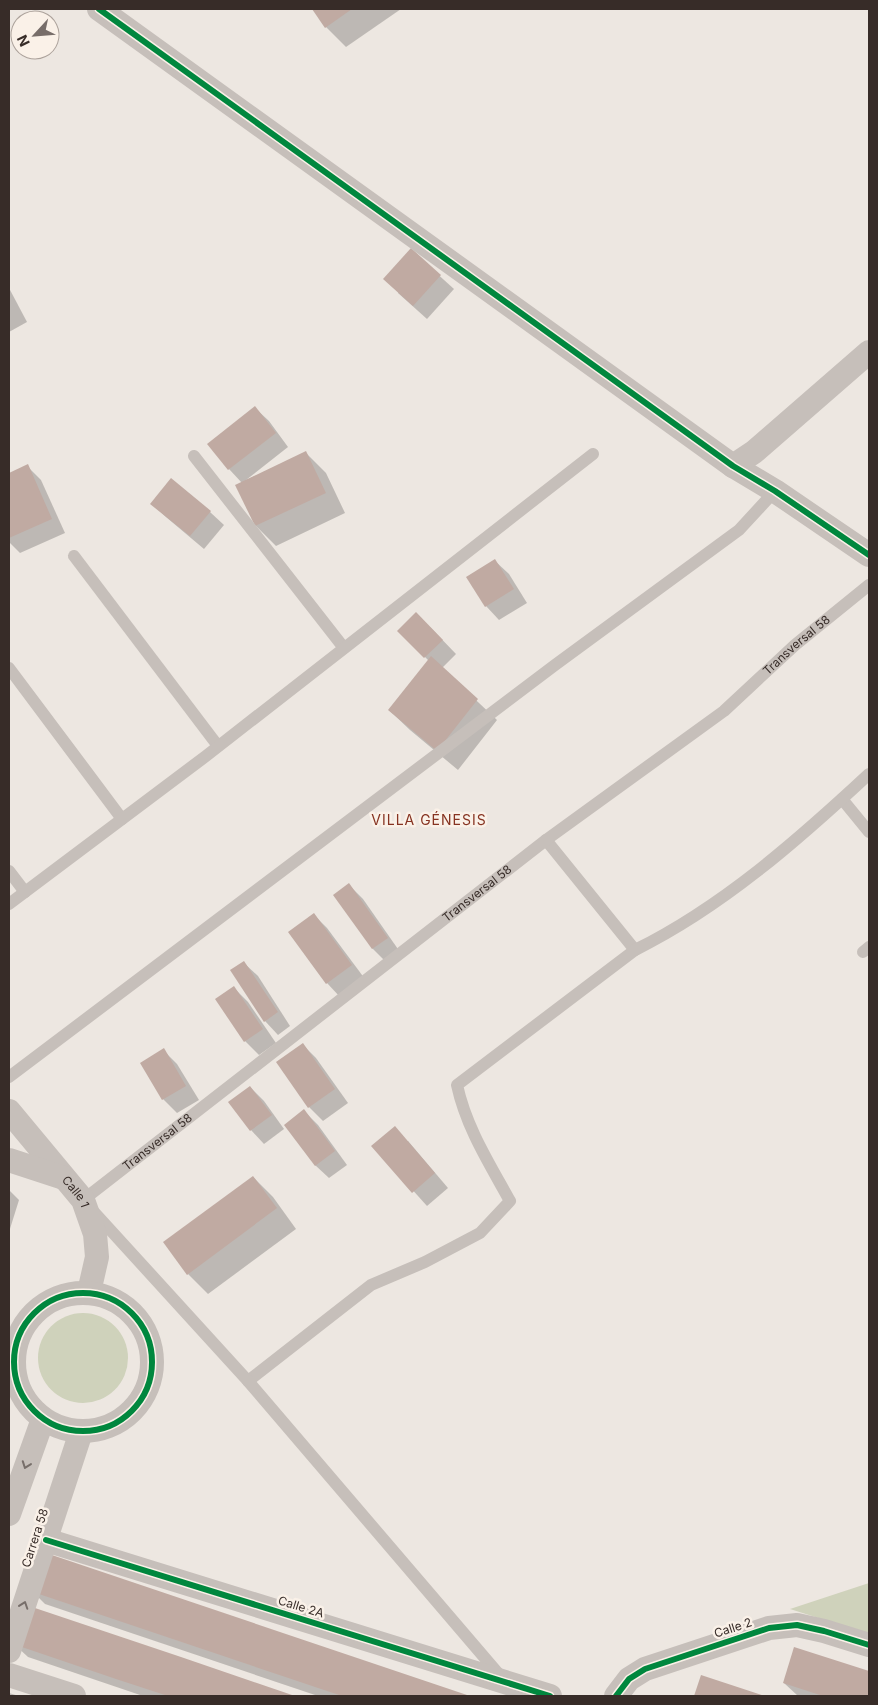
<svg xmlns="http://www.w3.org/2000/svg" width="878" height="1705" font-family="Inter,sans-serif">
  <rect width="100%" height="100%" fill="#ede7e1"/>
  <g fill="#cfd2bb">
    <circle cx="83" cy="1358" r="45"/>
    <polygon points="869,1583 869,1634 790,1609"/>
  </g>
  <g fill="#0003">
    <polygon points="313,9 401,9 346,47 326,27"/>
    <polygon points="411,250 454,289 427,319 398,293"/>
    <polygon points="9,288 27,322 9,332"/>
    <polygon points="255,408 269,421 288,447 246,480 306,453 326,473 345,513 276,546 256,526 242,483 229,469"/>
    <polygon points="27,466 41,480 65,533 20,553 9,542 9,474"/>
    <polygon points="152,504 210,512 224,525 204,549 166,517"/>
    <polygon points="495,561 509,574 527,603 499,620 486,606"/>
    <polygon points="430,627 456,654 442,668 497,720 458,770 410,730 389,710 429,661 399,631"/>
    <polygon points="349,885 363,899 400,952 386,962 372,948"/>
    <polygon points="314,915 327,928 365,979 340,997 327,983 290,933"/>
    <polygon points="244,963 258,976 290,1026 278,1035 265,1021"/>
    <polygon points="234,988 248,1002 276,1043 259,1055 245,1041 217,1000"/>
    <polygon points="303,1045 316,1058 348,1103 323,1121 309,1107 278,1062"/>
    <polygon points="163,1050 177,1064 199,1100 177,1113 163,1099"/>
    <polygon points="250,1087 264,1101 284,1129 264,1144 251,1130"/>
    <polygon points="304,1111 318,1125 347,1165 329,1178 315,1165"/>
    <polygon points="408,1141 448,1188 427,1206 373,1146"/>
    <polygon points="253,1177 273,1197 296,1229 208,1294 188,1274"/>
    <polygon points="9,1190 19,1200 9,1232"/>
    <polygon points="44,1554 467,1696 318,1696 45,1604 32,1591"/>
    <polygon points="27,1607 292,1696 143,1696 28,1657 14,1644"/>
    <polygon points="794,1649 869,1673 869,1696 798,1696 784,1683"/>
    <polygon points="702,1677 763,1696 695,1696"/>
    <polygon points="9,1693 19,1696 9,1696"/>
  </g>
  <g fill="#c0aaa2">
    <polygon points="312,9 352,9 325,28"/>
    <polygon points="411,248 441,275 413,306 383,279"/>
    <polygon points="255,406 276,433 228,470 207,444"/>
    <polygon points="306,451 326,493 255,526 235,485"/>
    <polygon points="28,464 52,519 9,538 9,473"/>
    <polygon points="171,478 211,511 190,536 150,504"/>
    <polygon points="495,559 514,589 485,607 466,577"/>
    <polygon points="416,612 443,640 424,658 397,631"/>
    <polygon points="431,656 478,699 437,751 388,710"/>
    <polygon points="349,883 388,938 372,949 333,895"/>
    <polygon points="314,913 352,965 326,984 288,932"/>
    <polygon points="244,961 278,1012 264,1022 230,970"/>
    <polygon points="234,986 263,1029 244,1042 215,999"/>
    <polygon points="303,1043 335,1089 308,1108 276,1062"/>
    <polygon points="164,1048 186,1086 162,1100 140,1063"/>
    <polygon points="250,1086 272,1115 250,1131 228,1102"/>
    <polygon points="304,1109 335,1151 315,1166 284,1125"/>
    <polygon points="395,1126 435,1173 412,1193 371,1146"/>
    <polygon points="253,1176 277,1208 187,1275 163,1242"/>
    <polygon points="43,1552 470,1696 342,1696 30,1591"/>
    <polygon points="26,1605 181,1657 295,1696 168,1696 116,1679 13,1644"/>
    <polygon points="794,1647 869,1671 869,1696 823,1696 783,1683"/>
    <polygon points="701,1675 765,1696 694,1696"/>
  </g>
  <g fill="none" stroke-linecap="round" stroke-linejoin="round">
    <g stroke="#c6bfba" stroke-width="12">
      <polyline points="194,456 344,648"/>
      <polyline points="74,556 218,746"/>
      <polyline points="9,668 122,819"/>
      <polyline points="842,799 869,832"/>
      <polyline points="546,840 635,950"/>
      <polyline points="9,871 25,892"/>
      <polyline points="9,904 206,756 593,454"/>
      <polyline points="863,952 869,947"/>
      <polyline points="9,1077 555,665 739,530 775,491"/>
      <path d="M248,1381L371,1285L425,1262L480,1233L510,1201C489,1163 466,1127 457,1085L635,950C722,907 798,840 869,774"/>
      <path id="s1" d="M502,1678L248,1381L83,1200L546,840L724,711L795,645L869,585"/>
    </g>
    <g stroke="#c6bfba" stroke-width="24">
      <polyline points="99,9 733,466 775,491 869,555"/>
      <polyline points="733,466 754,452 869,352"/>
      <path id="s2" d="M9,1111L83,1200L95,1234L97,1257L89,1292"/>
      <polyline points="9,1160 64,1178"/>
      <circle cx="83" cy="1362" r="69"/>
      <polyline points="9,1514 43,1419"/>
      <polyline points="46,1540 550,1696"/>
      <polyline points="9,1651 81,1432"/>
      <polyline points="9,1675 74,1696"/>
      <polyline points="616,1696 629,1679 645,1669 769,1628 797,1625 824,1631 869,1645"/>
    </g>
    <g stroke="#faf1e8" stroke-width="9">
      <g id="cycleway">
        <polyline points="99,9 733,466 775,491 869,555"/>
        <circle cx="83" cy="1362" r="69"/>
        <polyline points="46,1540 550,1696"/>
        <polyline points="616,1696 629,1679 645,1669 769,1628 797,1625 824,1631 869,1645"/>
      </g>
    </g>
    <use href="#cycleway" stroke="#00873e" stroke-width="6"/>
  </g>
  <defs><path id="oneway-chevron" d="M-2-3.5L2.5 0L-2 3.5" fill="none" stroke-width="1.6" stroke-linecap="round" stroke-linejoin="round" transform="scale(1.25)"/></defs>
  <g stroke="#776e6a">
    <use href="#oneway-chevron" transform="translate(26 1465) rotate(110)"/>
    <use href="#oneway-chevron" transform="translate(24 1605) rotate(-71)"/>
  </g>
  <g text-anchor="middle" stroke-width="5" stroke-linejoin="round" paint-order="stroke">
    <g font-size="12" fill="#372c28" stroke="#faf1e8">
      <text dy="4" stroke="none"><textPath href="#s1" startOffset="1540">Transversal 58</textPath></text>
      <text dy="4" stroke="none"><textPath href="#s1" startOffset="1135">Transversal 58</textPath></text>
      <text dy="4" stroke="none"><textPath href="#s1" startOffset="730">Transversal 58</textPath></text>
      <text dy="4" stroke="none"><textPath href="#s2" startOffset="105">Calle 1</textPath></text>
      <text transform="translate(35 1538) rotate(-72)" y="4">Carrera 58</text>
      <text transform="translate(301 1607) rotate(17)" y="4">Calle 2A</text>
      <text transform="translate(733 1628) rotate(-18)" y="4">Calle 2</text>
    </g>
    <g font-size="14" letter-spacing="1" fill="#863321" stroke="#faf1e8">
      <text x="429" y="825">VILLA GÉNESIS</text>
    </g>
  </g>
  <rect width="878" height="1705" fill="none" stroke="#372c28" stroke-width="20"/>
  <g transform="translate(35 35) rotate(244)"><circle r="24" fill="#faf1e8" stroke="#aca29b"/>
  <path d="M0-4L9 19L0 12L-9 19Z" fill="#776d69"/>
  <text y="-8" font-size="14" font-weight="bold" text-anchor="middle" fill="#372c28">N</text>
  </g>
</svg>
